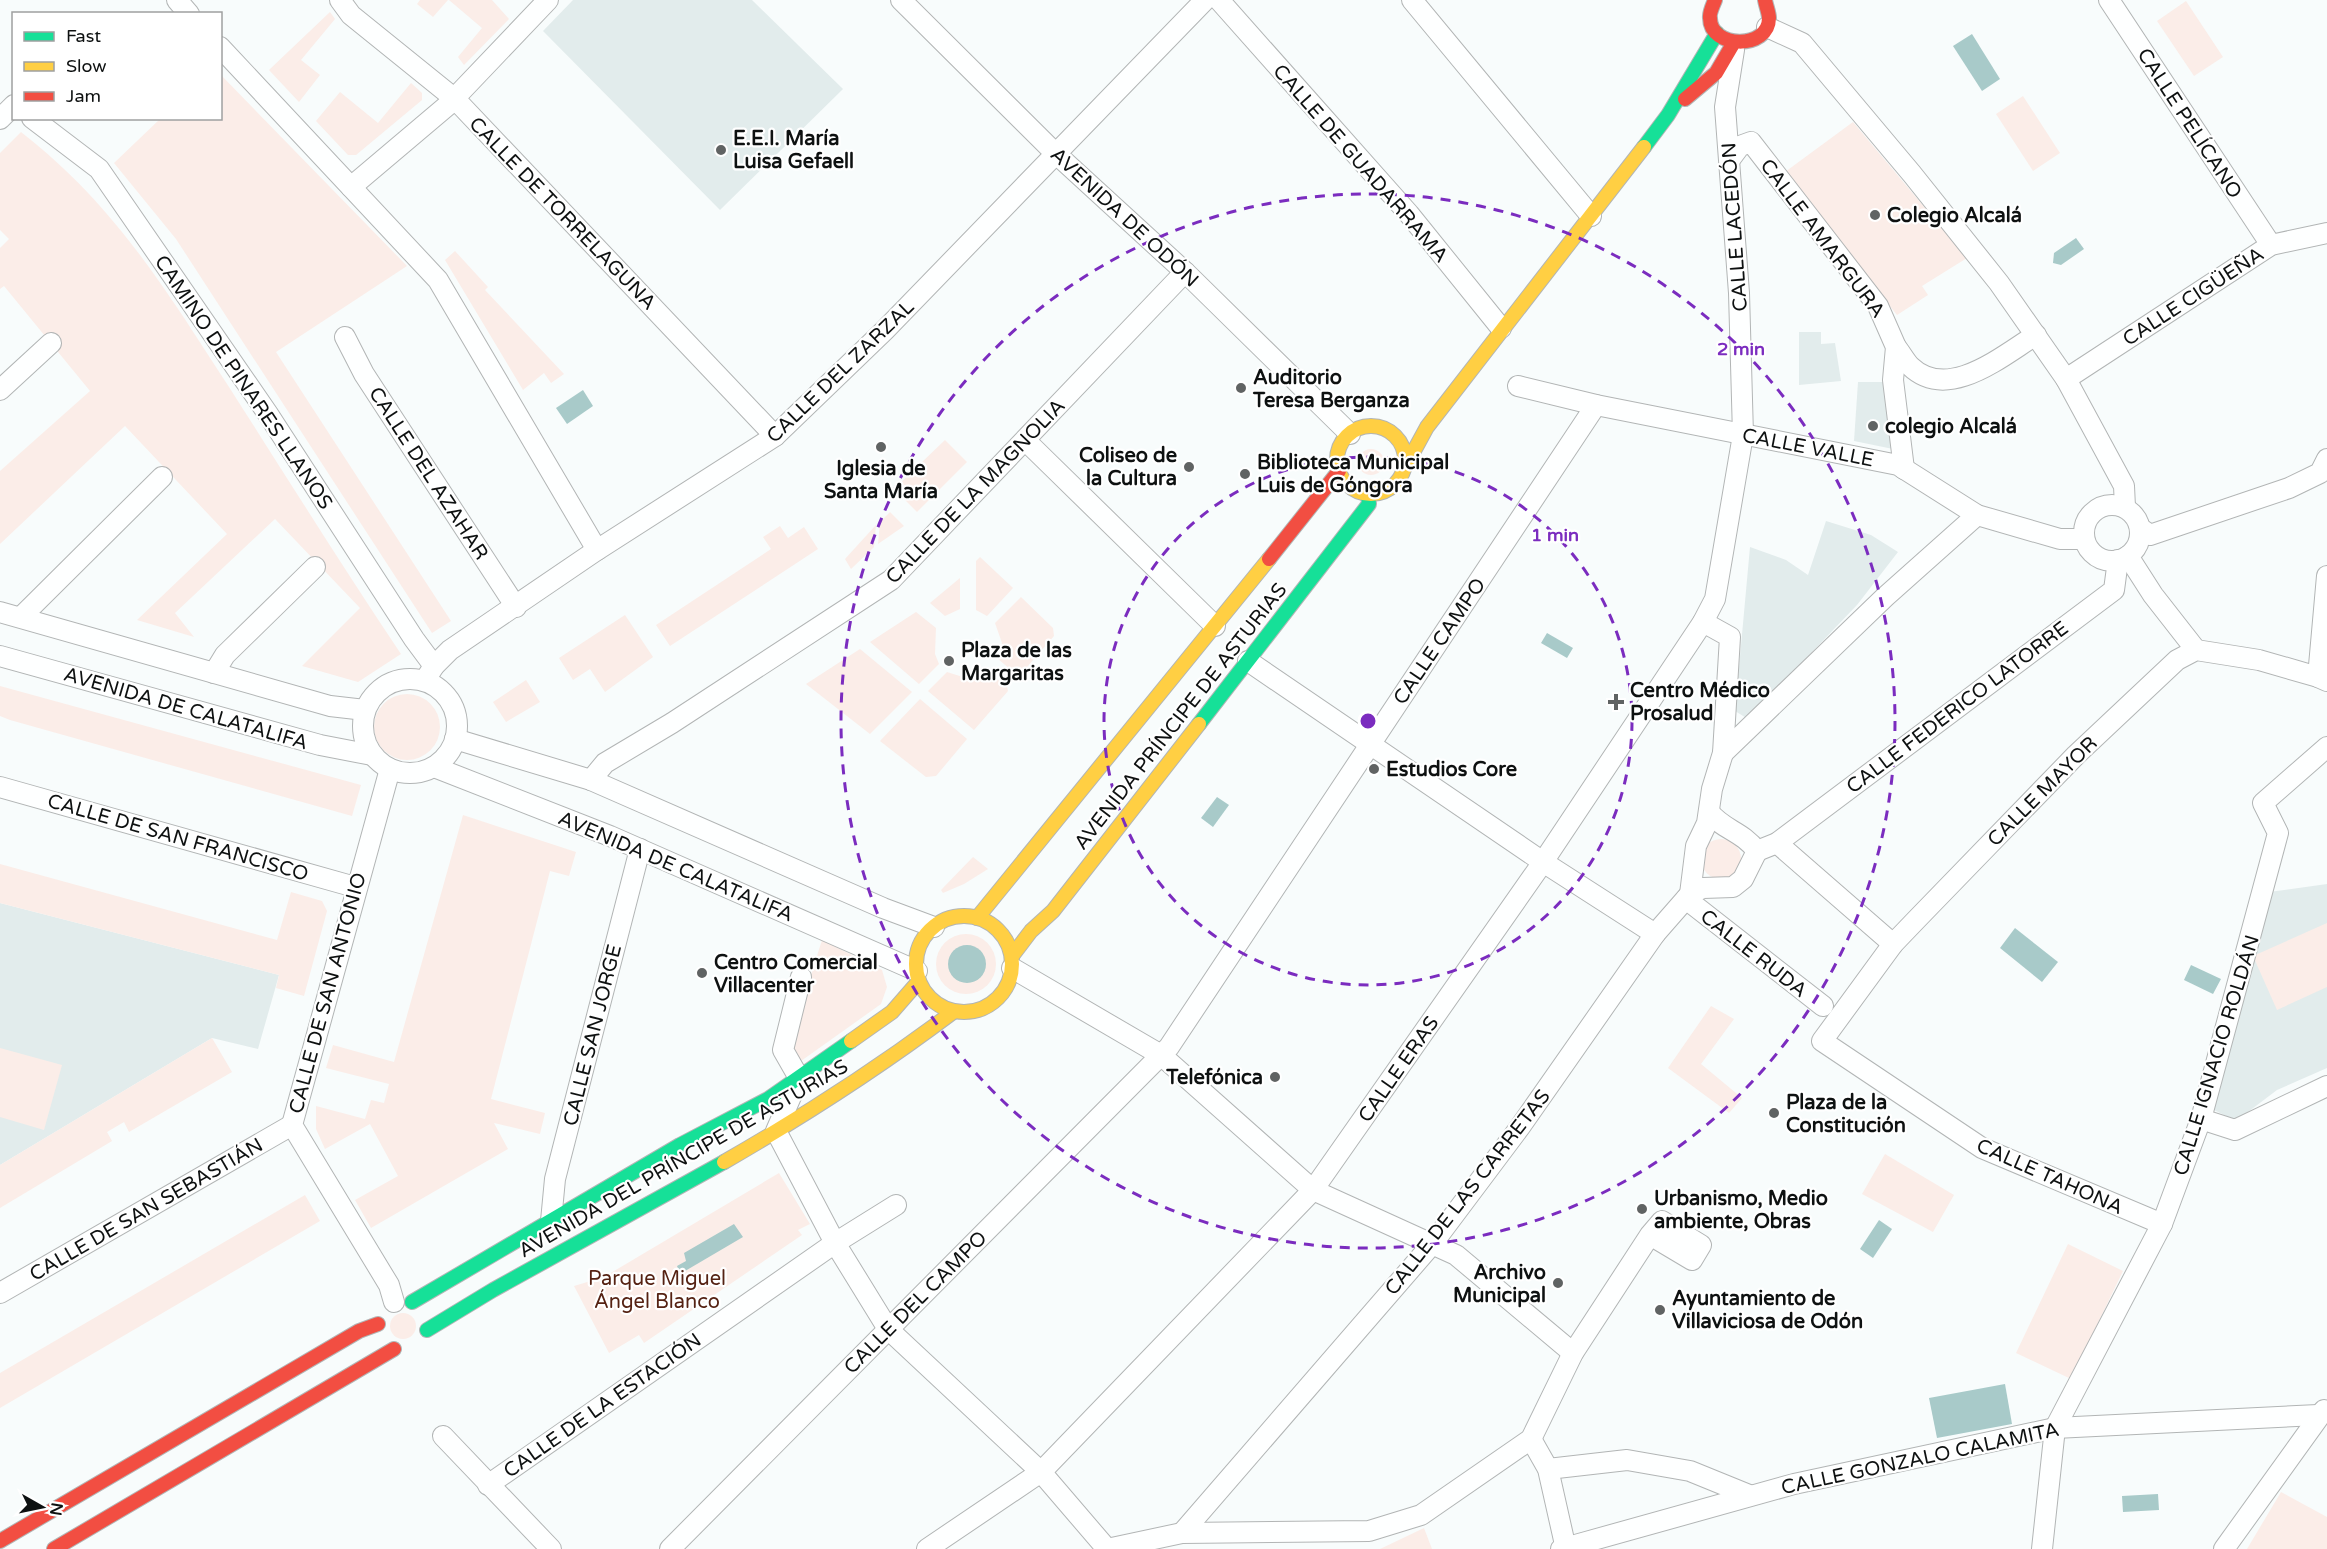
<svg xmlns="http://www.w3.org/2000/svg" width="2327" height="1549" font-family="'Varela Round',sans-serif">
  <rect width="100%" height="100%" fill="#f8fcfc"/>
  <g fill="#e2ecec">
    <polygon points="573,0 752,0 843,89 720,210 543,31"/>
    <polygon points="1799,332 1821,332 1821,344 1835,343 1841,381 1799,385"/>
    <polygon points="1858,382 1885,382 1893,449 1854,441"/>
    <polygon points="1826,521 1871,535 1898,552 1857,605 1748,719 1735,711 1750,547 1786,560 1808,575"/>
    <polygon points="2327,884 2327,1068 2277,1090 2236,1121 2212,1109 2269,892"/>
    <polygon points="0,903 279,975 258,1049 212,1038 0,1165"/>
  </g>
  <g fill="#fbede8">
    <polygon points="420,0 448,0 433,17 417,4"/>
    <polygon points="449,0 492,0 509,19 464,65 458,57 482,28"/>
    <polygon points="2186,1 2223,57 2194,76 2157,21"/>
    <polygon points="330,12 335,19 301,60 320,75 299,102 269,70"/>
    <polygon points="221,75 407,266 276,352 451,621 432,633 176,239 114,163 160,119 220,118"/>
    <polygon points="411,83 422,93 422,100 356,155 348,155 316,121 340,92 378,123"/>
    <polygon points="2023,96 2060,153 2033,171 1996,114"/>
    <polygon points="1853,122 1967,258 1922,286 1928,295 1897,315 1785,172"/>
    <path d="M21,132C115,205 166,290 229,387C286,476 342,566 401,654L358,682L302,666L360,608L275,519L175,613L194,637L137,620L227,534L125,426L0,544V471L90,391L4,286L0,289V248L9,239L0,230V153Z"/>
    <polygon points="455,251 488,287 485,290 564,374 551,383 544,373 523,390 445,260"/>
    <polygon points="945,440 967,462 917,512 894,489"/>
    <circle cx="1371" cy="462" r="13"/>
    <polygon points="890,512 904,526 878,544 880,522"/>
    <polygon points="876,525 874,547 851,569 845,559"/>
    <polygon points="780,526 788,538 804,527 818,549 670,646 656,625 771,549 763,537"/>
    <polygon points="980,557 1013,588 987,616 976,610 976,561"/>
    <polygon points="960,578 960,609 945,616 930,603"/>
    <polygon points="1021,597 1053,628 1054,636 1021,674 1017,675 998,659 1002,643 995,623"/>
    <polygon points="916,612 936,628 935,654 939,664 919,684 870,642"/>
    <polygon points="625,615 653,657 605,692 590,669 573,680 559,658"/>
    <polygon points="860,649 912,692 870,734 806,684"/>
    <polygon points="947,672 966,678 988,672 1007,687 1008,691 974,730 928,691"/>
    <polygon points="526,680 540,702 506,722 493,702"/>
    <polygon points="0,686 361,785 352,816 10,720 0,716"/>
    <circle cx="407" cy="727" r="33"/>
    <polygon points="920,699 967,739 936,776 926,777 880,741"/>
    <polygon points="463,815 576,852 569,876 550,871 491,1099 545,1113 540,1134 494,1123 508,1149 371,1228 355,1200 398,1176 370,1124 325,1149 316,1129 316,1106 365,1119 371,1100 384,1103 389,1084 326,1068 333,1045 394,1062"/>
    <circle cx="1721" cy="859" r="20"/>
    <polygon points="973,857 988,869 964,884 943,893 941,890"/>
    <polygon points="0,864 277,940 291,892 322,901 327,911 304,996 276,988 279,975 0,903"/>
    <polygon points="2327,923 2327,987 2277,1010 2253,956"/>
    <circle cx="966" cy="964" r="30"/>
    <polygon points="822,940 882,970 887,987 881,1004 801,1061 790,1041"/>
    <polygon points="1711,1006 1734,1019 1701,1064 1742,1098 1729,1113 1668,1068"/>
    <polygon points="212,1038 232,1072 129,1132 124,1122 107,1132 112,1141 0,1208 0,1165"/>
    <polygon points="0,1048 62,1065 44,1130 0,1117"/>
    <polygon points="1885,1154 1954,1195 1933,1232 1862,1194"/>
    <polygon points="779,1173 810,1224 798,1230 802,1235 644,1343 639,1335 609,1353 574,1286 604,1277"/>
    <polygon points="305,1195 320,1221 0,1408 0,1373"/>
    <polygon points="2068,1244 2123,1271 2071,1379 2016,1353"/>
    <circle cx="403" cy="1326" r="13"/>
    <polygon points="2281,1492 2327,1517 2327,1549 2247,1549"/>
    <polygon points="1424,1528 1432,1549 1380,1549"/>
  </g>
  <g fill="#a8cac9">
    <polygon points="1972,34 2000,79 1982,91 1953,46"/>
    <polygon points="2076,238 2084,249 2061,265 2053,263 2054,253"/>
    <polygon points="583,390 593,406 567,424 556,408"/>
    <polygon points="1547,633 1573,648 1567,658 1541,643"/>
    <polygon points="1217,797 1229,805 1213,827 1201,818"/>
    <polygon points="2015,928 2058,962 2042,982 2000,948"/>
    <circle cx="967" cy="964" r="19"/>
    <polygon points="2191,965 2221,979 2213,994 2184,980"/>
    <polygon points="1879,1220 1892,1229 1873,1258 1860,1249"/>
    <polygon points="734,1224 743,1237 680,1274 677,1266 686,1261 684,1253"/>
    <polygon points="2005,1384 2012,1424 1937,1438 1929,1398"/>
    <polygon points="2158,1494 2159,1510 2123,1512 2122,1496"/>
  </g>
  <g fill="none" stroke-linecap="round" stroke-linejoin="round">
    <g stroke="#b2b5b5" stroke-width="22">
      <g id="street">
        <polyline points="177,0 189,14"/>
        <polyline points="340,0 351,15 455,99 775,436"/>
        <polyline points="901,0 1054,152 1185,272 1350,434"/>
        <polyline points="1219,0 1409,214 1501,328"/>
        <polyline points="1412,0 1591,216"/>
        <polyline points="2109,0 2271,245"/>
        <polyline points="1767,27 1802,43 1912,174 1999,283 2066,379 2124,486 2125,507"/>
        <polyline points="220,47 438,280 597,550"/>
        <polyline points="32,118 99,169 268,414 414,639 434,666"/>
        <polyline points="0,119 14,105"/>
        <polyline points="1731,158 1740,146 1751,142 1878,306 1896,347 1893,380 1904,469"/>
        <polyline points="351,187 448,105 548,0"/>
        <polyline points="345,337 364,374 516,607"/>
        <path d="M1896,347C1901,353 1905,361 1910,366C1948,403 2003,355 2036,335"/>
        <polyline points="2066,379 2271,245 2327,233"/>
        <polyline points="1518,386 1596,405 1898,465 1977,515 2060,539 2084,539"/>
        <polyline points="0,390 51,343"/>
        <polyline points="1026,441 1215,626"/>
        <circle cx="2112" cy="533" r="28"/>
        <polyline points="2140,528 2150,535 2289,488 2320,473 2327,459"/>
        <polyline points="2128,556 2153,595 2196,650"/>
        <polyline points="2327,576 2318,677 2327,681"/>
        <polyline points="0,612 330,706 365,710"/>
        <polyline points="21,617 162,477"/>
        <polyline points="0,656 320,745 372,755"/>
        <polyline points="1248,661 1543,862 1655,934"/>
        <polyline points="214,673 225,655 315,567"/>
        <circle cx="410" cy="726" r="47"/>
        <polyline points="425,680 434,666 450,650 597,550 775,436 885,330 1205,0"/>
        <polyline points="455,739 591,780 883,908 934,927"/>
        <polyline points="1723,753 1885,597 1977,515"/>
        <polyline points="434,767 610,836 917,971"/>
        <polyline points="390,769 292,1125 389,1285 394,1302"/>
        <polyline points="591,780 605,763 672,723 891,580 1185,272"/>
        <polyline points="0,787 355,887"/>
        <path d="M1709,812C1723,830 1742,831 1757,851"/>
        <polyline points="1777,843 1893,944"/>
        <polyline points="1757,851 1777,843 2114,590 2118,560"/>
        <polyline points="1690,894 1696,846 1707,823 1712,789 1723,753 1730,637 1703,622"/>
        <polyline points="1686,899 1823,1006"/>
        <polyline points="1012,968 1161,1055 1313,1190 1456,1255 1573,1353"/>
        <polyline points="801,977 783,1050 799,1078 776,1131 835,1243 888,1329 1041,1472 1107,1549"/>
        <polyline points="2201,1119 2235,1130 2327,1086"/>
        <polyline points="551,1221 555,1179 640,849"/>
        <polyline points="2162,1224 1982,1148 1822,1041 1893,944 1917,919 2076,755 2177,660 2196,650 2259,660 2318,677"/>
        <polyline points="0,1293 292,1125"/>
        <polyline points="443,1436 551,1549"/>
        <polyline points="1531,1439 1548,1469 1566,1549"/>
        <polyline points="1548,1469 1627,1460 1690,1471 1749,1495"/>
        <polyline points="488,1485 835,1243 896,1205"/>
        <polyline points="1182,1533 1433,1243 1520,1127 1655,934 1690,894 1703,888 1733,887 1743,879 1757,851"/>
        <polyline points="670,1549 1169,1047 1596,405"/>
        <polyline points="927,1549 1041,1472 1313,1190 1543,862 1703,622 1715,599 1743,435 1739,293 1725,107 1734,50"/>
        <polyline points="1107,1549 1182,1533 1369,1531 1421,1515 1531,1439 1573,1353 1650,1235 1662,1221 1701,1245 1692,1260 1650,1235"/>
        <polyline points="1561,1549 1794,1484 2055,1428 2318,1415"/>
        <polyline points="2042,1549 2055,1428 2162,1224 2201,1119 2278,833 2263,803 2327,747"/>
        <polyline points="2224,1549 2324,1410"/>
      </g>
    </g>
    <g stroke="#b2b5b5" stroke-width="16">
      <g id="fast">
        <polyline points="1644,147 1668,115 1717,33"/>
        <polyline points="1199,724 1369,504 1368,494"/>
        <polyline points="412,1302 680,1145 768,1099 851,1041"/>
        <polyline points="427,1330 493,1290 724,1162"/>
      </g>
    </g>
    <g stroke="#b2b5b5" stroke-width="16">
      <g id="slow">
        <circle cx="1371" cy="460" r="34"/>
        <polyline points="1403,471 1427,427 1644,147"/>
        <circle cx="964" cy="964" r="48"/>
        <polyline points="977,918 1269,559"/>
        <polyline points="1012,956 1031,931 1053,911 1199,724"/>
        <polyline points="851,1041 892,1012 919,981"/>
        <path d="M724,1162C804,1116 880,1067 953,1012"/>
      </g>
    </g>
    <g stroke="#b2b5b5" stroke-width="16">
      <g id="jam">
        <path d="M1715,0C1713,5 1709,13 1710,18C1710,49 1769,50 1769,18C1769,13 1766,6 1765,0"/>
        <polyline points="1685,99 1716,73 1733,44"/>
        <polyline points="1269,559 1339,471"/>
        <polyline points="0,1541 359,1331 378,1324"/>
        <polyline points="54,1549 394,1349"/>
      </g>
    </g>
    <use href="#street" stroke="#feffff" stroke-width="20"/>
    <use href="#fast" stroke="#16e098" stroke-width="14"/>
    <use href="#slow" stroke="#ffcf43" stroke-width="14"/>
    <use href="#jam" stroke="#f24e42" stroke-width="14"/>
  </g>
  <g fill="none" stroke="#7b2cbf" stroke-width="3" stroke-dasharray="10 8">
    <circle cx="1368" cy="721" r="264"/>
    <circle cx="1368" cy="721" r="527"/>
  </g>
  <g fill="#606363" stroke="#fff" stroke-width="2">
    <circle cx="721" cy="150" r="6"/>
    <circle cx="1875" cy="215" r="6"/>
    <circle cx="1241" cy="388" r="6"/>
    <circle cx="1873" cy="426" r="6"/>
    <circle cx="881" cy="447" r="6"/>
    <circle cx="1189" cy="467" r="6"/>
    <circle cx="1245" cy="474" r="6"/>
    <circle cx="949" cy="661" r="6"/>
    <path d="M1613 693h6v6h6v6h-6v6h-6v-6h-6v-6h6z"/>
    <circle cx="1374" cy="769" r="6"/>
    <circle cx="702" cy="973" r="6"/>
    <circle cx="1275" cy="1077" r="6"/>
    <circle cx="1774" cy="1113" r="6"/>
    <circle cx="1642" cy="1209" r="6"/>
    <circle cx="1558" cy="1283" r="6"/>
    <circle cx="1660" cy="1310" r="6"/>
  </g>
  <g text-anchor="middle" stroke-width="4.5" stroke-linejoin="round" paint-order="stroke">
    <g font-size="20" fill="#0e1111" stroke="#fff">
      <text transform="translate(2190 123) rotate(57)" y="7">CALLE PELÍCANO</text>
      <text transform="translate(1361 163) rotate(49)" y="7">CALLE DE GUADARRAMA</text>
      <text transform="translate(563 213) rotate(46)" y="7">CALLE DE TORRELAGUNA</text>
      <text transform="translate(1125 217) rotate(43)" y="7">AVENIDA DE ODÓN</text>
      <text transform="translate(1734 227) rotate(-94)" y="7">CALLE LACEDÓN</text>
      <text transform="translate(1823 238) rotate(53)" y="7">CALLE AMARGURA</text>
      <text transform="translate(2193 296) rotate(-33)" y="7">CALLE CIGÜEÑA</text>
      <text transform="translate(840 371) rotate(-44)" y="7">CALLE DEL ZARZAL</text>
      <text transform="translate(244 382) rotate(56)" y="7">CAMINO DE PINARES LLANOS</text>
      <text transform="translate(1808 447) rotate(11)" y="7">CALLE VALLE</text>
      <text transform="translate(429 473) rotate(57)" y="7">CALLE DEL AZAHAR</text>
      <text transform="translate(975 491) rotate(-46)" y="7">CALLE DE LA MAGNOLIA</text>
      <text transform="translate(1439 641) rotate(-56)" y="7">CALLE CAMPO</text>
      <text transform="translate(1957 707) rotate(-37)" y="7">CALLE FEDERICO LATORRE</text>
      <text transform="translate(186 708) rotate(16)" y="7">AVENIDA DE CALATALIFA</text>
      <text transform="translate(1180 716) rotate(-52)" y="7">AVENIDA PRÍNCIPE DE ASTURIAS</text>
      <text transform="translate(2042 791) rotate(-45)" y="7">CALLE MAYOR</text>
      <text transform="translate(178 837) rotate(16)" y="7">CALLE DE SAN FRANCISCO</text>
      <text transform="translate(676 866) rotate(23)" y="7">AVENIDA DE CALATALIFA</text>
      <text transform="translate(1754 953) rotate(38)" y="7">CALLE RUDA</text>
      <text transform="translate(327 993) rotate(-75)" y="7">CALLE DE SAN ANTONIO</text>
      <text transform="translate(592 1035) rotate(-76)" y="7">CALLE SAN JORGE</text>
      <text transform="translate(2216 1055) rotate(-73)" y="7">CALLE IGNACIO ROLDÁN</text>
      <text transform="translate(1398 1069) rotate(-55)" y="7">CALLE ERAS</text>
      <text transform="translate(683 1158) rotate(-30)" y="7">AVENIDA DEL PRÍNCIPE DE ASTURIAS</text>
      <text transform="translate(2050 1176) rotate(24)" y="7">CALLE TAHONA</text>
      <text transform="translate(1467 1192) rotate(-52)" y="7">CALLE DE LAS CARRETAS</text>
      <text transform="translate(146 1209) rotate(-30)" y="7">CALLE DE SAN SEBASTIÁN</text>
      <text transform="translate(915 1302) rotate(-45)" y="7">CALLE DEL CAMPO</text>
      <text transform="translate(602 1405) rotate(-35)" y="7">CALLE DE LA ESTACIÓN</text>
      <text transform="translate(1920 1458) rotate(-12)" y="7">CALLE GONZALO CALAMITA</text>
    </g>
    <g font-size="20" font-weight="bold" fill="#0e1111" stroke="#fff" text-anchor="start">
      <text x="733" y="145">E.E.I. María<tspan x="733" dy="23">Luisa Gefaell</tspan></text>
      <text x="1887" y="222">Colegio Alcalá</text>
      <text x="1253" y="384">Auditorio<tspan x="1253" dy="23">Teresa Berganza</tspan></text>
      <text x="1885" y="433">colegio Alcalá</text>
      <text x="1177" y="462" text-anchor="end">Coliseo de<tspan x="1177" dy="23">la Cultura</tspan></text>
      <text x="1257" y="469">Biblioteca Municipal<tspan x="1257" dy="23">Luis de Góngora</tspan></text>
      <text x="881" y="475" text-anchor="middle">Iglesia de<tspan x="881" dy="23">Santa María</tspan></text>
      <text x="961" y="657">Plaza de las<tspan x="961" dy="23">Margaritas</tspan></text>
      <text x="1630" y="697">Centro Médico<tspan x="1630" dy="23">Prosalud</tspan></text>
      <text x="1386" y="776">Estudios Core</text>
      <text x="714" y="969">Centro Comercial<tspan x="714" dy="23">Villacenter</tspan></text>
      <text x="1263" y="1084" text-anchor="end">Telefónica</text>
      <text x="1786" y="1109">Plaza de la<tspan x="1786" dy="23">Constitución</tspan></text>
      <text x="1654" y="1205">Urbanismo, Medio<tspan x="1654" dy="23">ambiente, Obras</tspan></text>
      <text x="1546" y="1279" text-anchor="end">Archivo<tspan x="1546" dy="23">Municipal</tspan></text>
      <text x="1672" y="1305">Ayuntamiento de<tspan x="1672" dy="23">Villaviciosa de Odón</tspan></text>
    </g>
    <g font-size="20" fill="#552213" stroke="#fff">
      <text x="657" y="1285">Parque Miguel<tspan x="657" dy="23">Ángel Blanco</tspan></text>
    </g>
  </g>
  <circle cx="1368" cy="721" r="9" fill="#7b2cbf" stroke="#fff" stroke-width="3"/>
  <g font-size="18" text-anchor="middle" font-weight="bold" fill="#7b2cbf" stroke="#fff" stroke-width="4.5" stroke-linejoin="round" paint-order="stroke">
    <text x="1741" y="355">2 min</text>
    <text x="1555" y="541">1 min</text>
  </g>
  <rect x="12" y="12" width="210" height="108" fill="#ffffff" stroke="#9fa0a0" stroke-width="1.5"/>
  <rect x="24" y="32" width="30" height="9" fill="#16e098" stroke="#9fa0a0" stroke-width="1.5"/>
  <text x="66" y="42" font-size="18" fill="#0e1111">Fast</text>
  <rect x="24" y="62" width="30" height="9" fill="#ffcf43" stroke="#9fa0a0" stroke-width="1.5"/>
  <text x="66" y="72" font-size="18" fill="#0e1111">Slow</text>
  <rect x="24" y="92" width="30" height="9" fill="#f24e42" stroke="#9fa0a0" stroke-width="1.5"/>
  <text x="66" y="102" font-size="18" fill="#0e1111">Jam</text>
  <g transform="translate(42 1507) rotate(99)" stroke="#ffffff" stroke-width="4.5" paint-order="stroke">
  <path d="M0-4.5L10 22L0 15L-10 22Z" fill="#0e1111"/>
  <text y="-9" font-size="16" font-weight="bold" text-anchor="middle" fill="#0e1111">N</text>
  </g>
</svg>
